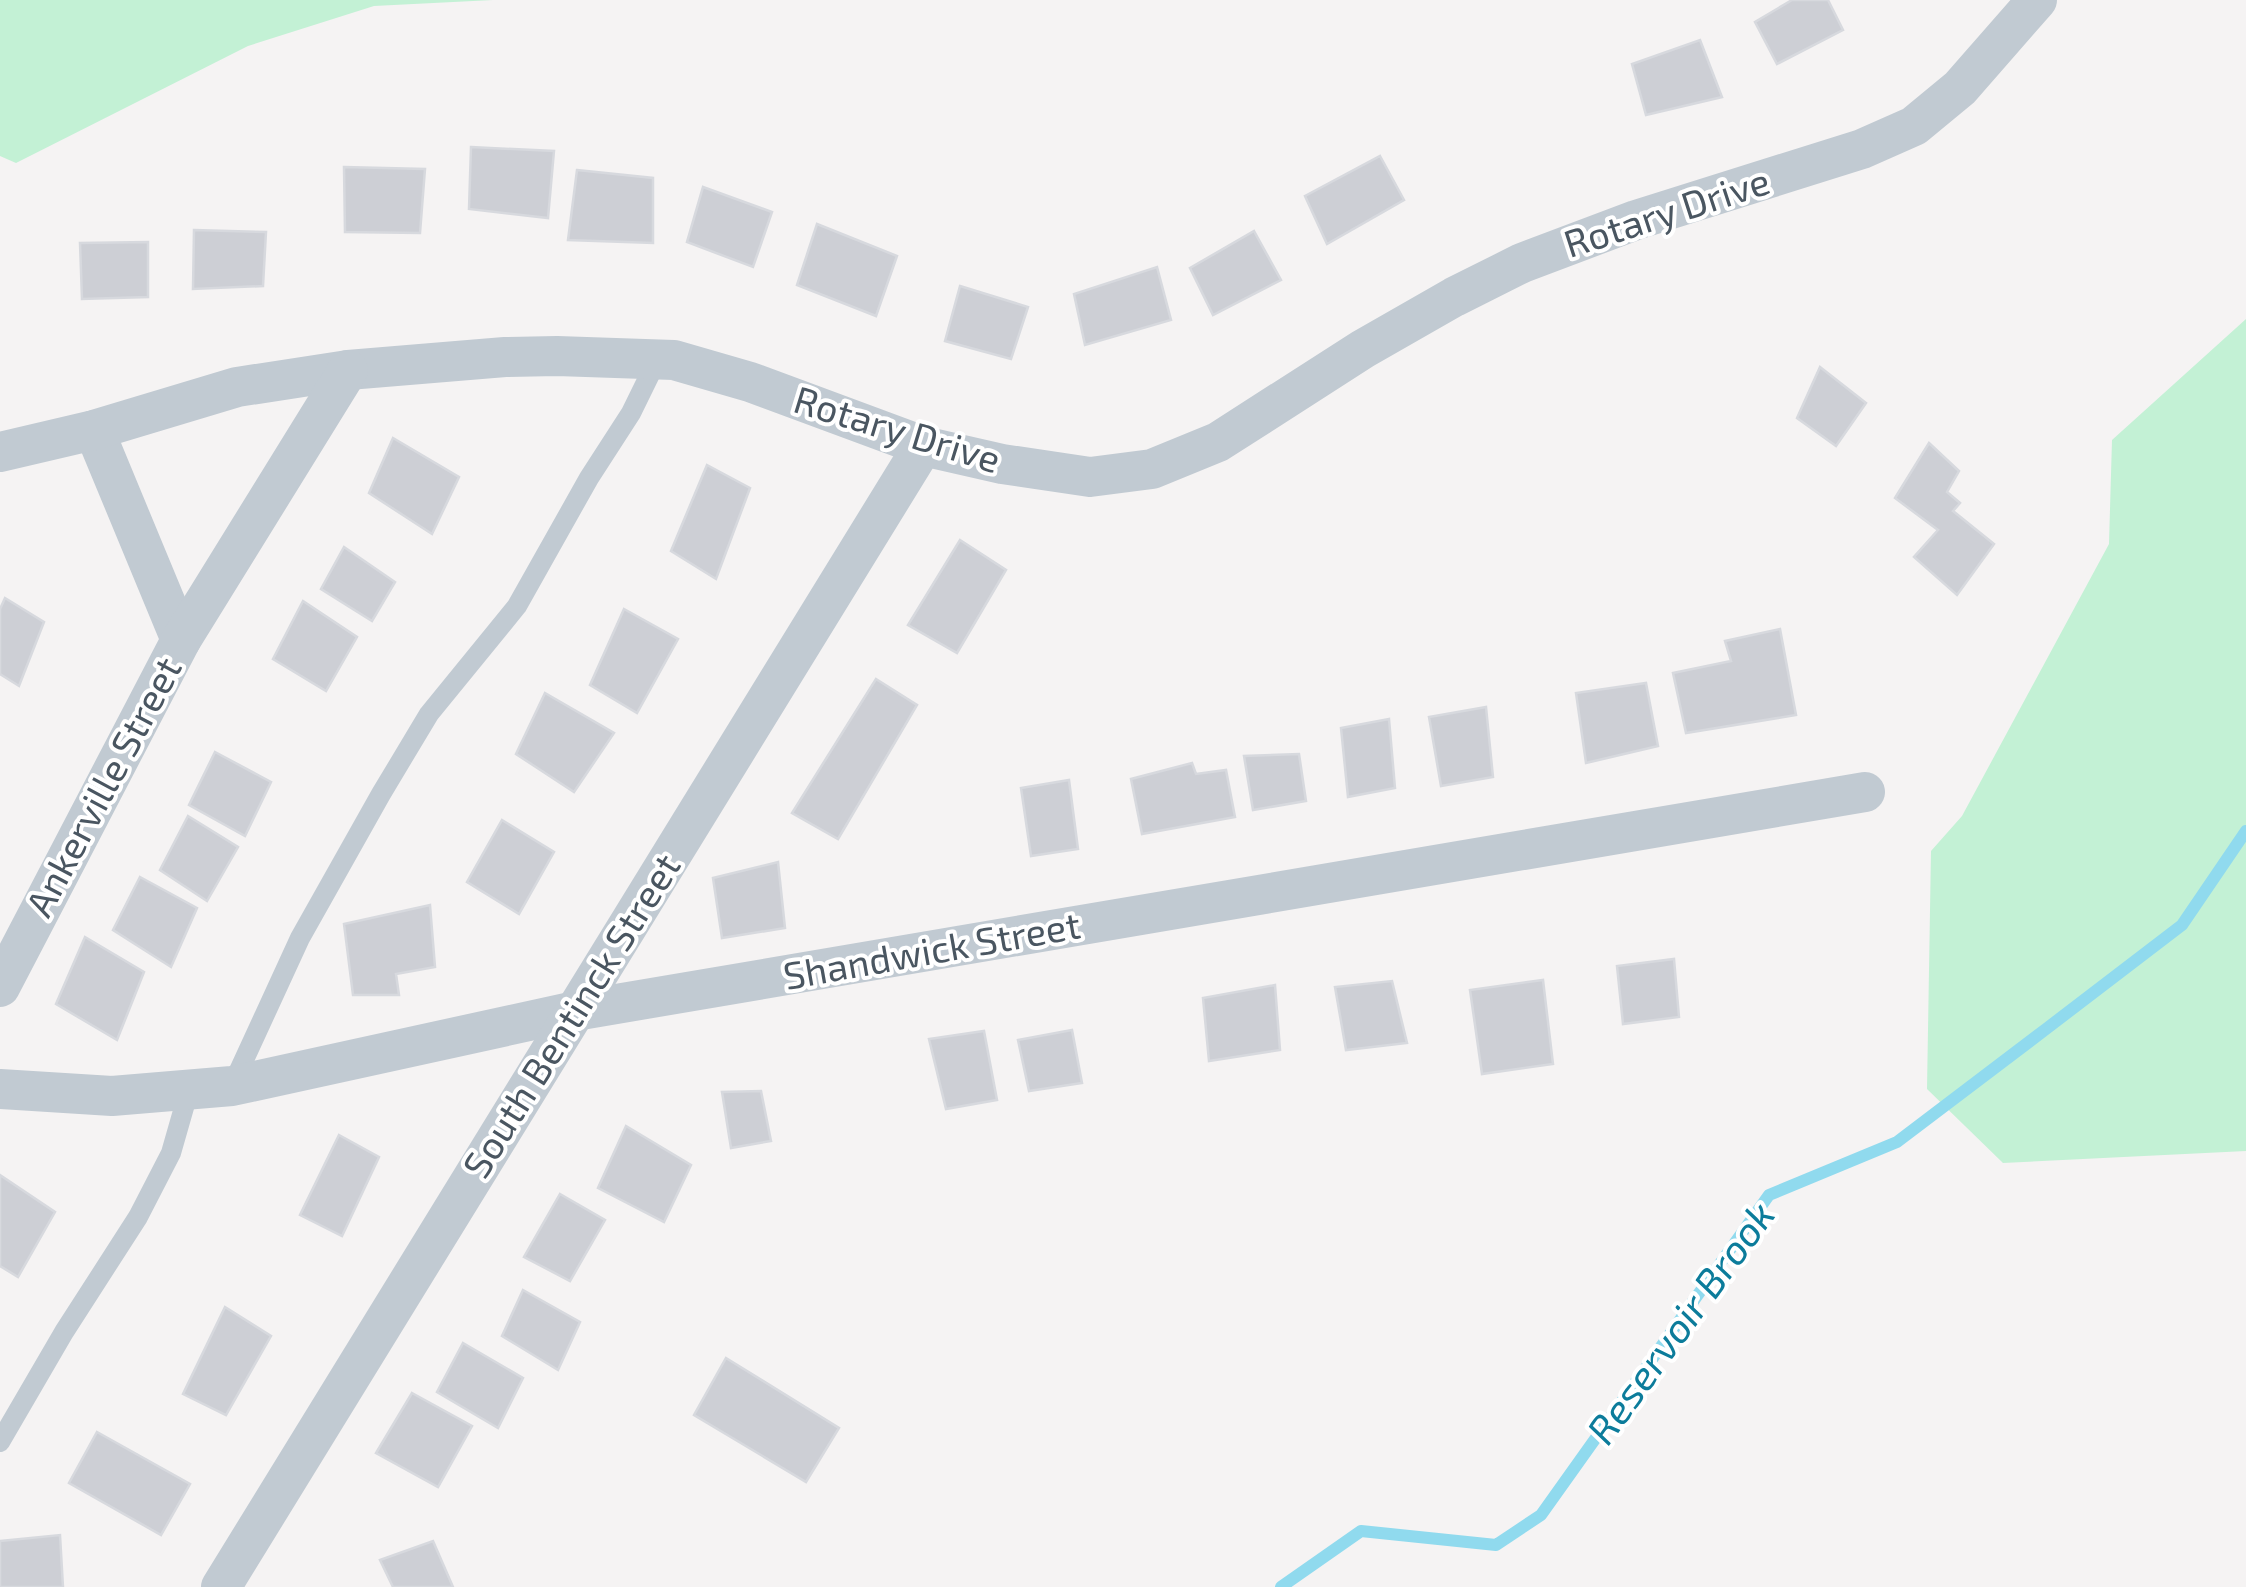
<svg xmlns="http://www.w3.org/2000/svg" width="2246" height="1587" font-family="'Exo 2',sans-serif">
  <rect width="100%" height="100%" fill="#f5f3f3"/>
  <g fill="#c3f1d5">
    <polygon points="0,0 493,0 374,6 248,46 16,163 0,156"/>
    <polygon points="2246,319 2246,1151 2003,1163 1927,1089 1931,851 1962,816 2109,544 2112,440"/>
  </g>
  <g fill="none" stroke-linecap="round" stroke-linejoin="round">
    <polyline stroke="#90daee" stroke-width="12" points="1281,1587 1361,1531 1496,1545 1541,1515 1769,1195 1897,1142 2046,1029 2182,925 2246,831"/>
  </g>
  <g fill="#cdcfd5" stroke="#d7d9de" stroke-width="2.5">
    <polygon points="1792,0 1828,0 1843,30 1777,64 1755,22"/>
    <polygon points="1700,40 1722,97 1646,115 1632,64"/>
    <polygon points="471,147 554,151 548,218 469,209"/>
    <polygon points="1380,156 1404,200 1327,244 1305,196"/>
    <polygon points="344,167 425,169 420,233 345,232"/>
    <polygon points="577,170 653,178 653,243 568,240"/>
    <polygon points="703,187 772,212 753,267 687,242"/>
    <polygon points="817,224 897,256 876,316 797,285"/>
    <polygon points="194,230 266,232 263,286 193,289"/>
    <polygon points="1254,231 1281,280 1213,315 1190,268"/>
    <polygon points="148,242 148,297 82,299 80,243"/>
    <polygon points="1157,267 1171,320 1085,345 1074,294"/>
    <polygon points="960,286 1028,307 1011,359 945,341"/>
    <polygon points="1820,367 1866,403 1836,446 1797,418"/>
    <polygon points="393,438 459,477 432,534 369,493"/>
    <polygon points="1929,443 1959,471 1947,492 1960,503 1953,511 1994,544 1957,595 1914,557 1938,530 1895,498"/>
    <polygon points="707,465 750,488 716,579 671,551"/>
    <polygon points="960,540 1006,570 957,653 908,625"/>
    <polygon points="344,547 395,582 372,621 321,589"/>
    <polygon points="5,598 44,622 19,686 0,674 0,609"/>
    <polygon points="303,601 357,637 326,691 273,659"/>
    <polygon points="624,609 678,639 637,713 590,685"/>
    <polygon points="1780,629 1796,715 1686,733 1673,673 1731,661 1725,641"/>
    <polygon points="876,679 917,705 838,839 792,813"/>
    <polygon points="1646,683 1658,746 1586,763 1576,693"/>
    <polygon points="545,693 614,733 574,792 516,754"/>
    <polygon points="1486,707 1493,777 1441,786 1429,717"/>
    <polygon points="1389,719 1395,788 1348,797 1341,728"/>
    <polygon points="215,752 271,782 245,836 189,805"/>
    <polygon points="1299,754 1306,801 1253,810 1244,756"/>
    <polygon points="1192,763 1196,774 1226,770 1235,817 1142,834 1131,779"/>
    <polygon points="1069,780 1078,849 1031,856 1021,788"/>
    <polygon points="188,816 238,847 207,901 160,870"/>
    <polygon points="502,820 554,852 519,914 467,882"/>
    <polygon points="778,862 785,928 722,938 713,878"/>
    <polygon points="140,877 197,908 171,967 113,930"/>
    <polygon points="430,905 435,967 396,974 399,995 353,995 344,924"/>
    <polygon points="85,937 144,972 117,1040 56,1004"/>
    <polygon points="1674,959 1679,1017 1623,1024 1617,966"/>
    <polygon points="1543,980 1553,1064 1482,1074 1470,990"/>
    <polygon points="1392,981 1407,1043 1346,1050 1335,987"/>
    <polygon points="1275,985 1280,1050 1209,1061 1203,998"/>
    <polygon points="1072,1030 1082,1083 1029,1091 1018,1040"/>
    <polygon points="984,1031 997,1100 946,1109 929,1039"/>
    <polygon points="761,1091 771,1141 731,1148 722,1092"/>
    <polygon points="626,1126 691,1165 664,1222 598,1188"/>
    <polygon points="339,1135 379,1157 342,1236 300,1215"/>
    <polygon points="0,1175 55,1212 18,1277 0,1266"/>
    <polygon points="560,1194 605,1220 570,1281 524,1257"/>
    <polygon points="523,1290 580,1322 558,1370 502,1336"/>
    <polygon points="225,1307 271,1336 226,1415 183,1394"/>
    <polygon points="463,1343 523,1378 498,1428 437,1392"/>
    <polygon points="726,1358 839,1428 806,1482 694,1415"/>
    <polygon points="412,1393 472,1426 438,1487 376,1453"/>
    <polygon points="97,1432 190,1484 161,1535 69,1483"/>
    <polygon points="60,1535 63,1587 0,1587 0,1541"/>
    <polygon points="433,1541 453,1587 393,1587 380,1560"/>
  </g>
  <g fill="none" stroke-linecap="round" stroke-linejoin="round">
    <g stroke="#c1cad2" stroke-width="20">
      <polyline points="232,1086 300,938 381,794 429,714 517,606 589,478 631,413 656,362"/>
      <polyline points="0,1442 64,1332 138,1217 171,1153 189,1090"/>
    </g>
    <g stroke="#c1cad2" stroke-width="40">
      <polyline points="94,430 181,640"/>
      <polyline points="0,452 94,430 237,387 348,370 505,357 557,356 674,360 750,382 923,446 1002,464 1090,477 1152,469 1218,442 1363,349 1454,297 1522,263 1636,220 1862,149 1914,126 1960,88 2037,0"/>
      <polyline points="0,987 181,640 348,370"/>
      <polyline points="0,1089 112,1096 232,1086 575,1011 1865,792"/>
      <polyline points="221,1587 923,446"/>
    </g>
  </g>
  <g text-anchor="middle" stroke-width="8" stroke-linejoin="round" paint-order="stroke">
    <g font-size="38" fill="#4a5661" stroke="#fff">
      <text transform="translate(1667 213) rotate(-18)" y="13">Rotary Drive</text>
      <text transform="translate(897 430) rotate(17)" y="13">Rotary Drive</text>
      <text transform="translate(104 787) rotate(-62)" y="13">Ankerville Street</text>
      <text transform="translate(932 951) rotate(-10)" y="13">Shandwick Street</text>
      <text transform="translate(572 1016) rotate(-58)" y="13">South Bentinck Street</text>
    </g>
    <g font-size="40" font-style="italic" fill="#0c7c9b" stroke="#fff">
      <text transform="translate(1681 1323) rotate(-54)" y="14">Reservoir Brook</text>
    </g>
  </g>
</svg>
